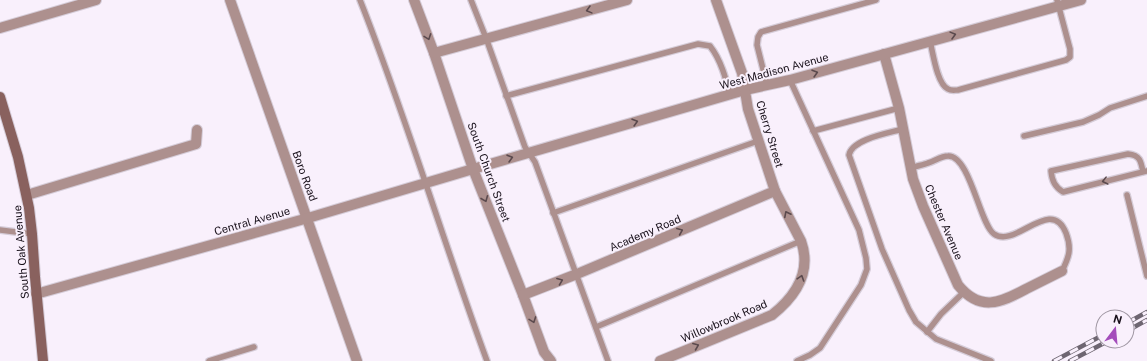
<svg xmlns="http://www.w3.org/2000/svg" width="1147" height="361" font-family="'Public Sans',sans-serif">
  <rect width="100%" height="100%" fill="#f9f0fc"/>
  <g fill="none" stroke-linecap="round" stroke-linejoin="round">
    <g stroke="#d5ccd8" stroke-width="8">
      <g id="lane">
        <path d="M360,0C407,119 443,241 487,361"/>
        <polyline points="471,0 486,38 525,147 535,162 608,361"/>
        <path d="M930,41C933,53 937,84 948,89C951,91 955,90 958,90L1066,60L1070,57V49L1057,0"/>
        <polyline points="790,80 859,230 866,258 867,269 861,285 820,348 810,355 797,361"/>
        <polyline points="767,85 757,45 758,37 761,32 876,0"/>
        <path d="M506,96L698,44L710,46C721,60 726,79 730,95"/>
        <path d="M903,129C889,133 852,139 849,155L882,249L909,310L916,322L936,339L991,361"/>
        <polyline points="813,131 899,108"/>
        <polyline points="1024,136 1083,122 1099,115 1110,108 1147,96"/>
        <path d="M911,168C916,166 923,165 928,163C935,161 941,156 948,156C970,155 980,225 994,234C1016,249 1051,195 1066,233C1072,249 1069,257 1062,271"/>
        <path d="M1143,172C1141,161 1140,155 1128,154L1051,171C1052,181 1055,187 1063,192L1147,171"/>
        <polyline points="1127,195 1147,276"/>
        <polyline points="553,213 758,141"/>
        <polyline points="0,230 32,234"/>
        <polyline points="596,327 801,241"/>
        <polyline points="927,332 941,314 964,292"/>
        <polyline points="209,361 254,347"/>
      </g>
    </g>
    <g stroke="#d5ccd8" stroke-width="12">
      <g id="street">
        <polyline points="230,0 357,361"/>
        <polyline points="414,0 434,53 473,169 523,295 544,352 551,361"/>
        <polyline points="0,28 96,0"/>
        <polyline points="434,53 627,0"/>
        <path d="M884,54L899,108L913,179L923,206L958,285C980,312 1000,303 1026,289C1038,283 1050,277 1062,271"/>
        <polyline points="27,195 196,144 197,130"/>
        <polyline points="36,294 308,218 473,169 745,90 790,80 1081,0"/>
        <polyline points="523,295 577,274 775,191"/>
        <path d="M660,361L772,315C796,296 812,272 801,241L775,191L748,109L742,73L716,0"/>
      </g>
    </g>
    <g stroke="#d5ccd8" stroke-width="12">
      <polyline id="secondary" points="0,97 18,157 29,208 32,234 35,277 43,361"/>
    </g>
    <use href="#lane" stroke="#ad908e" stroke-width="5.5"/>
    <use href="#street" stroke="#ad908e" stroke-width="10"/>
    <use href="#secondary" stroke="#89615e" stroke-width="10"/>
    <g stroke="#6e6671" stroke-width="4.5">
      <g id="rail">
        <polyline points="1127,323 1147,312"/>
        <polyline points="1127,331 1147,320"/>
        <polyline points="1054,361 1103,335"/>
        <polyline points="1070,361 1108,341"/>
      </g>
    </g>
    <use href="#rail" stroke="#f9f0fc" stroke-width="3" stroke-dasharray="9" stroke-linecap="butt"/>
  </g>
  <defs><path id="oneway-chevron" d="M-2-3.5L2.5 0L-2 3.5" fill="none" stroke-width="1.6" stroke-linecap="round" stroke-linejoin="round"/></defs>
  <g stroke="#5b4a4e">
    <use href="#oneway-chevron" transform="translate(589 10) rotate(165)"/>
    <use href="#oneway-chevron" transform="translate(953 35) rotate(-15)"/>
    <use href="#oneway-chevron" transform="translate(428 37) rotate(70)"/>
    <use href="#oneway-chevron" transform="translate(815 73) rotate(-16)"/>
    <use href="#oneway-chevron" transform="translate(635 122) rotate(-16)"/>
    <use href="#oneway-chevron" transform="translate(510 158) rotate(-16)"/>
    <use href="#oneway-chevron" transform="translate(1105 181) rotate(166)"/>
    <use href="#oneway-chevron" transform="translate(485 199) rotate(68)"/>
    <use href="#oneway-chevron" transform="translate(787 214) rotate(-117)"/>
    <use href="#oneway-chevron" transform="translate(680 231) rotate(-23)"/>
    <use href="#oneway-chevron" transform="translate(801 278) rotate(-72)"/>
    <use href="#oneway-chevron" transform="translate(560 281) rotate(-21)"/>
    <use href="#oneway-chevron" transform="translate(533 320) rotate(70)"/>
    <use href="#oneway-chevron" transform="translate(696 346) rotate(-22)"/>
  </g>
  <g text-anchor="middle" stroke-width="4" stroke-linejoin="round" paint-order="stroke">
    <g font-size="11" fill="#18101a" stroke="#f9f0fc">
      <text transform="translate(774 71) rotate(-15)" y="4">West Madison Avenue</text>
      <text transform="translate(770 134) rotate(73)" y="4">Cherry Street</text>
      <text transform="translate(489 172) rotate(70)" y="4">South Church Street</text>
      <text transform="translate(305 176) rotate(70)" y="4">Boro Road</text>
      <text transform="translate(252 221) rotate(-16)" y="4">Central Avenue</text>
      <text transform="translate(944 222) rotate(67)" y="4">Chester Avenue</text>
      <text transform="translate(645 233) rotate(-23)" y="4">Academy Road</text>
      <text transform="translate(21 252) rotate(-95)" y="4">South Oak Avenue</text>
      <text transform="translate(724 321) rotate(-23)" y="4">Willowbrook Road</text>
    </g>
  </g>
  <g transform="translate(1115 329) rotate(16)"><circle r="19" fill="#f9f0fc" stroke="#9f96a2"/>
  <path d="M0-3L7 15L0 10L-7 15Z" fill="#a44dbb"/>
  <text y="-6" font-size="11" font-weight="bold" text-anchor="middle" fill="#18101a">N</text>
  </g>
</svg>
